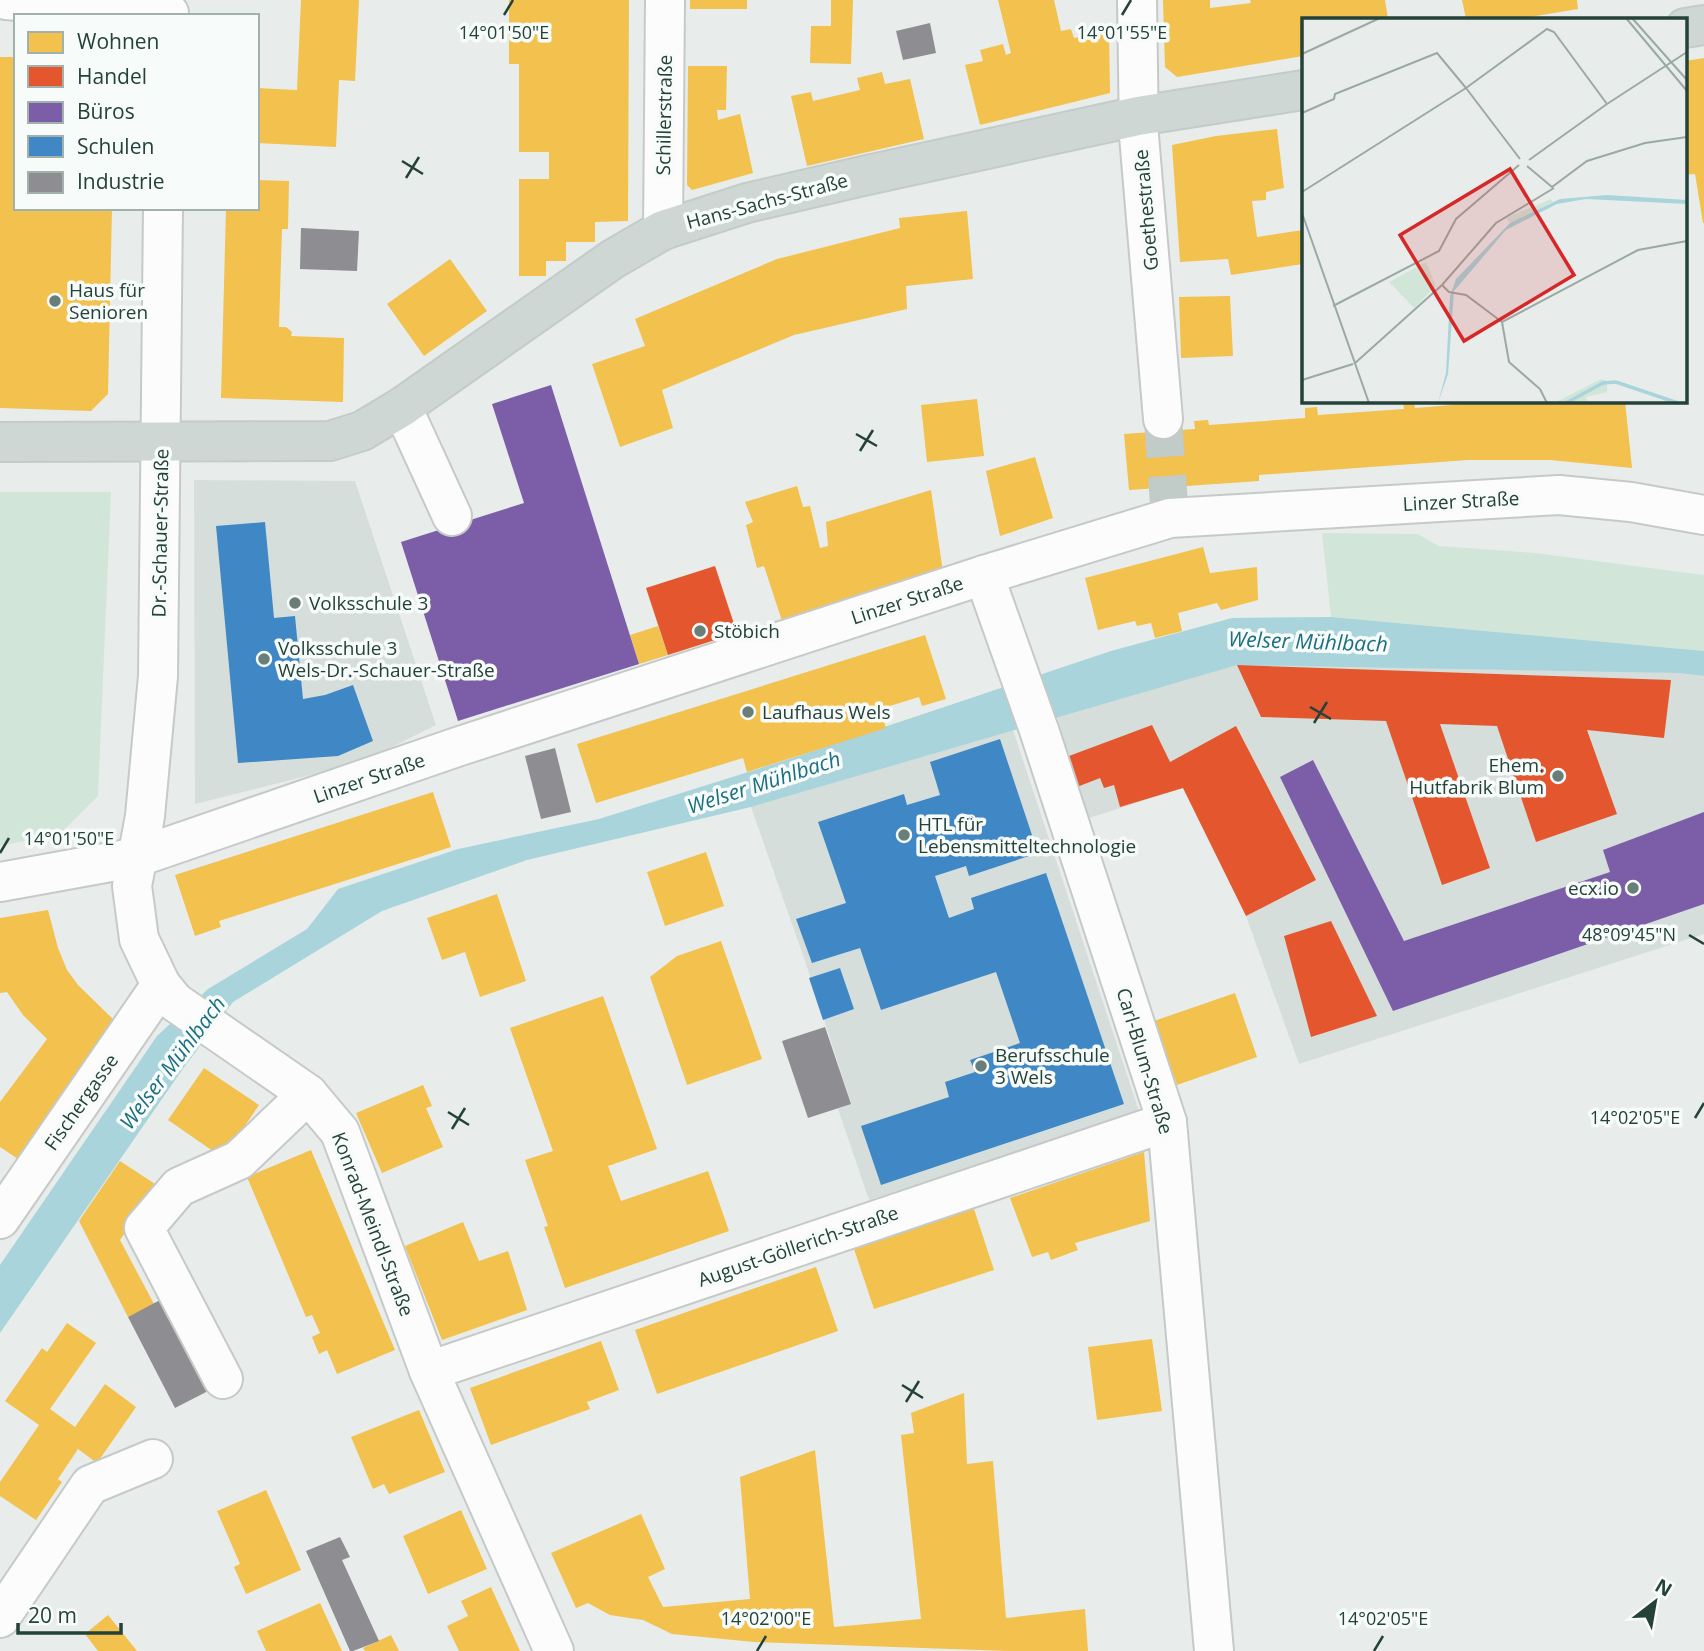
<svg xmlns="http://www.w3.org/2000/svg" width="1704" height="1651" font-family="'Open Sans',sans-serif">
  <rect width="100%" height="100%" fill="#e8edeb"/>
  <g fill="#d6dedb">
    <polygon points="194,480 355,481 436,725 362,762 195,804"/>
    <polygon points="1224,657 1678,673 1704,676 1704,934 1299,1064 1246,916 1183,788 1086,819 1054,705"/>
    <polygon points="1013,730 1139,1111 869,1200 838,1109 851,1103 806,964 751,807"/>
  </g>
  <g fill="#d1e6d8">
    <polygon points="0,492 111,492 98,796 61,833 0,846"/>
    <polygon points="1322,533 1418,534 1439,546 1535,553 1704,575 1704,651 1331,617"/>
  </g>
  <polygon fill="#a9d4db" points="1331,617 1704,651 1704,676 1678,673 1237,665 751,807 527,860 382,911 233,1002 182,1070 0,1333 0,1265 157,1036 208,989 307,929 338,889 458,849 599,819 789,759 1111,651 1232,618"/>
  <g fill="#f2c14e">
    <polygon points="301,0 359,0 355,81 339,80 336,147 257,143 257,88 297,90"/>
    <polygon points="509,0 629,0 628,221 595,222 595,242 566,242 566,261 546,261 546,276 519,276 519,179 549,179 549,152 519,152 519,64 509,64"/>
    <rect x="690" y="0" width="57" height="9"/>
    <polygon points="831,0 853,0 851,64 810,63 811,26 831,26"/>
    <polygon points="998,0 1054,0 1061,31 1071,29 1074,38 1109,31 1110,93 980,125 965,65 983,61 980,50 1003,44 1006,55 1011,53"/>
    <polygon points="1163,0 1210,0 1210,8 1251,3 1250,0 1385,0 1388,19 1303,19 1303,56 1177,77 1165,67"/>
    <polygon points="1462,0 1577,0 1578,9 1518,19 1466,19"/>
    <polygon points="0,57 16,57 16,208 112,208 108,394 91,411 0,408"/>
    <polygon points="1704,58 1704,223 1703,223 1695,174 1685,175 1685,61"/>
    <polygon points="688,66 727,66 726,110 717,110 718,120 740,114 753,173 692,190 687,185"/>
    <polygon points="882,72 885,84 910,79 924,139 807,166 791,96 811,92 813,101 860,90 857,78"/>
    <polygon points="1277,129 1284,188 1266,192 1266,200 1252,201 1257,237 1303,230 1303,264 1231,275 1228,259 1180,262 1172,145 1216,136"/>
    <polygon points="257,180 289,181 288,229 282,229 279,327 286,327 292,332 291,336 344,338 343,402 221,398 226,208 257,208"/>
    <polygon points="967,211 973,279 906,286 907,309 794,335 662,390 673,428 620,447 592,364 645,346 635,319 777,259 900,228 899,218"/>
    <polygon points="450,259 487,311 424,356 387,304"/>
    <polygon points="1230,296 1233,356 1181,358 1179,297"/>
    <polygon points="977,399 984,456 927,462 921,405"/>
    <polygon points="1414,401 1415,408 1464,404 1463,401 1625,401 1632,468 1550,460 1468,460 1259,475 1259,481 1129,490 1124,434 1195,429 1194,421 1208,420 1209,425 1305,418 1305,408 1317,407 1318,415 1404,409 1403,402"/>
    <polygon points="1035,457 1053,518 1000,536 986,471"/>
    <polygon points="797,486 803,507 810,506 820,548 828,546 826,522 931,490 943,572 783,624 764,566 757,568 746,525 753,522 745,502"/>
    <polygon points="1203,547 1210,573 1257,567 1258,600 1221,610 1217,603 1178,613 1182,631 1155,638 1151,623 1137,626 1135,621 1098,630 1085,578"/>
    <polygon points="658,626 668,655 639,664 630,635"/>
    <polygon points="925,635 946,699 922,706 919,697 880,709 886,728 747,772 743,758 596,803 577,744"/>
    <polygon points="433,792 451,847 219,921 221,927 195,936 175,875"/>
    <polygon points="706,852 724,906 665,926 647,872"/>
    <polygon points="497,894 526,981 480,997 465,952 442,960 427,918"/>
    <polygon points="48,910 58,948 67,970 78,985 119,1025 24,1163 0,1147 0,1102 47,1039 23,1015 7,992 0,993 0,918"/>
    <polygon points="721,941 762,1059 687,1085 650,977 677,956"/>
    <polygon points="1235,993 1257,1057 1177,1085 1154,1021"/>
    <polygon points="603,996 657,1149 608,1166 621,1201 708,1171 729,1231 565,1288 544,1227 548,1226 525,1160 553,1151 510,1028"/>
    <polygon points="204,1068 259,1105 223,1158 168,1120"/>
    <polygon points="423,1085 432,1106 426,1108 443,1147 382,1173 356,1113"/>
    <polygon points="311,1150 395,1350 337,1374 327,1350 319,1354 312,1337 320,1333 312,1315 306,1317 247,1177"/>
    <polygon points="1144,1152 1150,1221 1075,1243 1078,1250 1051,1260 1048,1252 1032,1257 1010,1198"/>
    <polygon points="120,1161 158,1186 120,1240 154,1304 128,1317 79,1221"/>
    <polygon points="973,1206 994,1270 874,1309 853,1246"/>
    <polygon points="463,1222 479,1261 508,1251 527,1310 442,1340 405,1246"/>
    <polygon points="816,1267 838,1331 657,1394 635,1330"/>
    <polygon points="67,1323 96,1343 50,1409 75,1427 105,1384 136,1407 97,1463 78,1449 58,1479 62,1482 36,1520 0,1496 0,1482 39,1425 5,1401 42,1348 47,1352"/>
    <polygon points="1152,1339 1162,1411 1097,1420 1088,1347"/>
    <polygon points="601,1341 619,1390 587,1402 590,1409 491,1445 470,1388"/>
    <polygon points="964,1393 967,1464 993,1461 1006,1618 1085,1609 1088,1651 1007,1651 754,1642 672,1634 643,1620 610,1615 588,1603 576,1608 551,1553 641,1514 665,1569 648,1577 663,1607 750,1599 740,1477 815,1450 834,1627 921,1619 901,1435 914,1433 911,1413"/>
    <polygon points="419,1410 445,1472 389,1494 384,1484 373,1489 351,1437"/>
    <polygon points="266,1490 301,1570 246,1594 234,1567 240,1564 217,1511"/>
    <polygon points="461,1510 487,1569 428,1594 403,1536"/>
    <polygon points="491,1587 520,1651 459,1651 447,1626 468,1616 461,1601"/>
    <polygon points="320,1603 342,1651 266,1651 257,1631"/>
    <polygon points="108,1615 137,1651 98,1651 85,1634"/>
    <polygon points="391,1635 399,1651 365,1651 363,1648"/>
  </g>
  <g fill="#e4572e">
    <polygon points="715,566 737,633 668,655 646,588"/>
    <polygon points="1237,665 1671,680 1664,738 1587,730 1617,814 1536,842 1497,726 1440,724 1490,868 1442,885 1386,721 1261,717"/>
    <polygon points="1152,725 1170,762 1236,726 1316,880 1246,916 1183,788 1120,807 1114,785 1104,788 1100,778 1077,787 1069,756"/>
    <polygon points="1331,921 1377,1016 1311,1037 1284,936"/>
  </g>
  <g fill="#7b5ea7">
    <polygon points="551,385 639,664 458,721 401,542 524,503 492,404"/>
    <polygon points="1313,760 1404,941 1610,872 1603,850 1704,812 1704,904 1393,1011 1280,777"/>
  </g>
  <g fill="#3f88c5">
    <polygon points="265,522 274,618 295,616 303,699 325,695 353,685 373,741 338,756 238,763 216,526"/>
    <polygon points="1000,739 1038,853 969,876 966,866 935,876 949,918 974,909 971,898 1046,873 1124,1104 881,1185 861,1126 949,1097 945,1082 975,1072 970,1060 1020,1043 996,972 881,1010 860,948 812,963 796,919 846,903 818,822 904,794 907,805 940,795 930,762"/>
    <polygon points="840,968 854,1009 823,1020 809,978"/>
  </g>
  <g fill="#8d8d92">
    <polygon points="930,23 936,53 903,60 896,31"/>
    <polygon points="301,228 359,231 357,271 300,269"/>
    <polygon points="555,748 571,812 541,819 525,756"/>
    <polygon points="825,1027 851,1104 808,1118 782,1041"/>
    <polygon points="162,1299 210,1390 175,1408 128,1317"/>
    <polygon points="340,1537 350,1557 342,1560 379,1641 353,1651 350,1651 306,1551"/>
  </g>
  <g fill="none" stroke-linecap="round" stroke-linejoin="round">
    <polyline stroke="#c1cbc8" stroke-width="38" stroke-dasharray="38 19" stroke-linecap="butt" points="1163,419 1170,518"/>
    <g stroke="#c5cac8" stroke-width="42">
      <g id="minor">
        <polyline points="6,0 169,13"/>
        <polyline points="1137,0 1139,136 1163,419"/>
        <polyline points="163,208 158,676 145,816 132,886 139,939 161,985 175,1002 308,1094 340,1132 429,1371 554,1651"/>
        <polyline points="663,230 665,0"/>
        <polyline points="402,407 452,516"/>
        <polyline points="984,575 1039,730 1167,1122 1214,1651"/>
        <polyline points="0,882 138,857 457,747 984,575 1170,518 1559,495 1631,502 1704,515"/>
        <polyline points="0,1219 161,985"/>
        <polyline points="429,1371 1167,1122"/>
        <polyline points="223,1379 144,1228 179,1187 239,1160 308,1094"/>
        <polyline points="0,1618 90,1485 153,1459"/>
      </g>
    </g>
    <g stroke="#c3ccc9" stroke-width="42">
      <g id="major">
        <polyline points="1685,28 1704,25"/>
        <polyline points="0,442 330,441 362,431 402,407 613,259 663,230 747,203 863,176 1138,116 1303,90"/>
      </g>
    </g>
    <use href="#minor" stroke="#fcfcfc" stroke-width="38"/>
    <use href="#major" stroke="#cfd7d5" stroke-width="38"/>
  </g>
  <path fill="none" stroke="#24423a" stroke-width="2.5" d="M504,15L513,0M1122,15L1131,0M402,161L423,174M406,178L419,157M856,434L877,446M860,451L873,430M1310,707L1331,719M1314,723L1327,702M0,853L9,838M1689,935L1704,944M448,1112L469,1125M1695,1118L1704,1103M452,1129L465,1108M902,1385L923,1398M906,1402L919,1381M757,1651L766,1636M1374,1651L1383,1636"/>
  <g fill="#697e78" stroke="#f7fbf9" stroke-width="2.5">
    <circle cx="55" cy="301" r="7"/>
    <circle cx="295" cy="603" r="7"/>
    <circle cx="700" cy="631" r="7"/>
    <circle cx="264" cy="659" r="7"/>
    <circle cx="748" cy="712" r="7"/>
    <circle cx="1558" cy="776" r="7"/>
    <circle cx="904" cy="835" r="7"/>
    <circle cx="1633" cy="888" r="7"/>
    <circle cx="981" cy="1066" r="7"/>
  </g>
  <g text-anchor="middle" stroke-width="7" stroke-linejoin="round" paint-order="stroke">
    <g font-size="19" fill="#24423a" stroke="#f7fbf9">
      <text transform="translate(664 115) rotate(-89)" y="7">Schillerstraße</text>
      <text transform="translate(767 201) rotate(-15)" y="7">Hans-Sachs-Straße</text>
      <text transform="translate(1146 210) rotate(-95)" y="7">Goethestraße</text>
      <text transform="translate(1461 501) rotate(-3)" y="7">Linzer Straße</text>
      <text transform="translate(160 533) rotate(-89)" y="7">Dr.-Schauer-Straße</text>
      <text transform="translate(907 600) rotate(-18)" y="7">Linzer Straße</text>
      <text transform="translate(369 778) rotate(-19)" y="7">Linzer Straße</text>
      <text transform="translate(1145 1061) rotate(73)" y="7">Carl-Blum-Straße</text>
      <text transform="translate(81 1102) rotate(-55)" y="7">Fischergasse</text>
      <text transform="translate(373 1224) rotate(69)" y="7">Konrad-Meindl-Straße</text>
      <text transform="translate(798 1246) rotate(-19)" y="7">August-Göllerich-Straße</text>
    </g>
    <g font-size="19" fill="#24423a" stroke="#f7fbf9" text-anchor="start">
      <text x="69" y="297">Haus für<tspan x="69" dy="22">Senioren</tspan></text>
      <text x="309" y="610">Volksschule 3</text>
      <text x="714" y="638">Stöbich</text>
      <text x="278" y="655">Volksschule 3<tspan x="278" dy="22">Wels-Dr.-Schauer-Straße</tspan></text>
      <text x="762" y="719">Laufhaus Wels</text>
      <text x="1544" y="772" text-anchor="end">Ehem.<tspan x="1544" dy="22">Hutfabrik Blum</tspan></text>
      <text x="918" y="831">HTL für<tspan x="918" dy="22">Lebensmitteltechnologie</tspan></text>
      <text x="1619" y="895" text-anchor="end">ecx.io</text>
      <text x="995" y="1062">Berufsschule<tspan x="995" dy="22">3 Wels</tspan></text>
    </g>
    <g font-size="21" font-style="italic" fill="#1c6f80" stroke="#f7fbf9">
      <text transform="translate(1308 642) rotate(2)" y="7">Welser Mühlbach</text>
      <text transform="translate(764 783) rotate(-18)" y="7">Welser Mühlbach</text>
      <text transform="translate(173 1063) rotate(-53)" y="7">Welser Mühlbach</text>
    </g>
  </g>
  <g transform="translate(1302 18)">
    <rect width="385" height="385" fill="#e8edeb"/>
    <path d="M249,181L251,184L208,205L204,200ZM124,244L134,268L112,290L87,264ZM299,361L305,363V374L284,379L286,385H252Z" fill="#d1e6d8"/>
    <path d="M305,177L385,182V186L284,181L255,186L204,212L152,273L146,356L136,385L144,355L148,278L154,261L208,205L258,181Z" fill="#a9d4db"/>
    <path fill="none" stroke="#a9d4db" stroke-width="3.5" d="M264,385L301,365L314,364L376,385"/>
    <path fill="none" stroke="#9aa9a4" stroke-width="2" d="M324,0L385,73M330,0L385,62M0,36L78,0M164,70L218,141M0,95L32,81L33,76L135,35L164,70M227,142L305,86M225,148L250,169L285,143L343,125L385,119M0,174L164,70L245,11L252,14L305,86L385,34M0,195L67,385M140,267L147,274L164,277L200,304M31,288L137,233L154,201L217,147M200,304L336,232L385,223M200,304L207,344L238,371L245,385M52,346L140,267L194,205L252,170M0,362L51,346"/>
    <path fill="#d62828" fill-opacity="0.15" stroke="#d62828" stroke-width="3.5" d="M208,151L272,257L162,323L98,217Z"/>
    <rect width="385" height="385" fill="none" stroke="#24423a" stroke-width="3.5"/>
  </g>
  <g font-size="18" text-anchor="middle" fill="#24423a" stroke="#f7fbf9" stroke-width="7" stroke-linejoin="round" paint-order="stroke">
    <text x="504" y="39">14°01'50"E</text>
    <text x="1122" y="39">14°01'55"E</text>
    <text x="69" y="845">14°01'50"E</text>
    <text x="1629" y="941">48°09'45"N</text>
    <text x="1635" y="1124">14°02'05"E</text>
    <text x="766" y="1625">14°02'00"E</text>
    <text x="1383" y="1625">14°02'05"E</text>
  </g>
  <rect x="14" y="14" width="245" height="196" fill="#f7fbf9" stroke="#a3b1ad" stroke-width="2"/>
  <rect x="28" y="32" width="35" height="21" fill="#f2c14e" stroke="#a3b1ad" stroke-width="2"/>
  <text x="77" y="49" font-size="21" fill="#24423a">Wohnen</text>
  <rect x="28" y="66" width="35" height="21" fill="#e4572e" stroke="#a3b1ad" stroke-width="2"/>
  <text x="77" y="84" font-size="21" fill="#24423a">Handel</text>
  <rect x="28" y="102" width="35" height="21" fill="#7b5ea7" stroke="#a3b1ad" stroke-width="2"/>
  <text x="77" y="119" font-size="21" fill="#24423a">Büros</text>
  <rect x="28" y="136" width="35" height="21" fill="#3f88c5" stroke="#a3b1ad" stroke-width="2"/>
  <text x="77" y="154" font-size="21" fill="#24423a">Schulen</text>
  <rect x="28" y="172" width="35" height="21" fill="#8d8d92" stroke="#a3b1ad" stroke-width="2"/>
  <text x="77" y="189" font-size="21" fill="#24423a">Industrie</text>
  <g transform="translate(1655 1602) rotate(31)" stroke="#f7fbf9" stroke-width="5" paint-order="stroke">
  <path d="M0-5L12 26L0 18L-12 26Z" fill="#24423a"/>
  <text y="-10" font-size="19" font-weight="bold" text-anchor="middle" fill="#24423a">N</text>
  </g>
  <path d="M18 1623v10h103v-10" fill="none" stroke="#24423a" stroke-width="3.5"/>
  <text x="28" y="1623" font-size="21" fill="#24423a" stroke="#f7fbf9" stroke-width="5" paint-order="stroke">20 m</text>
</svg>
